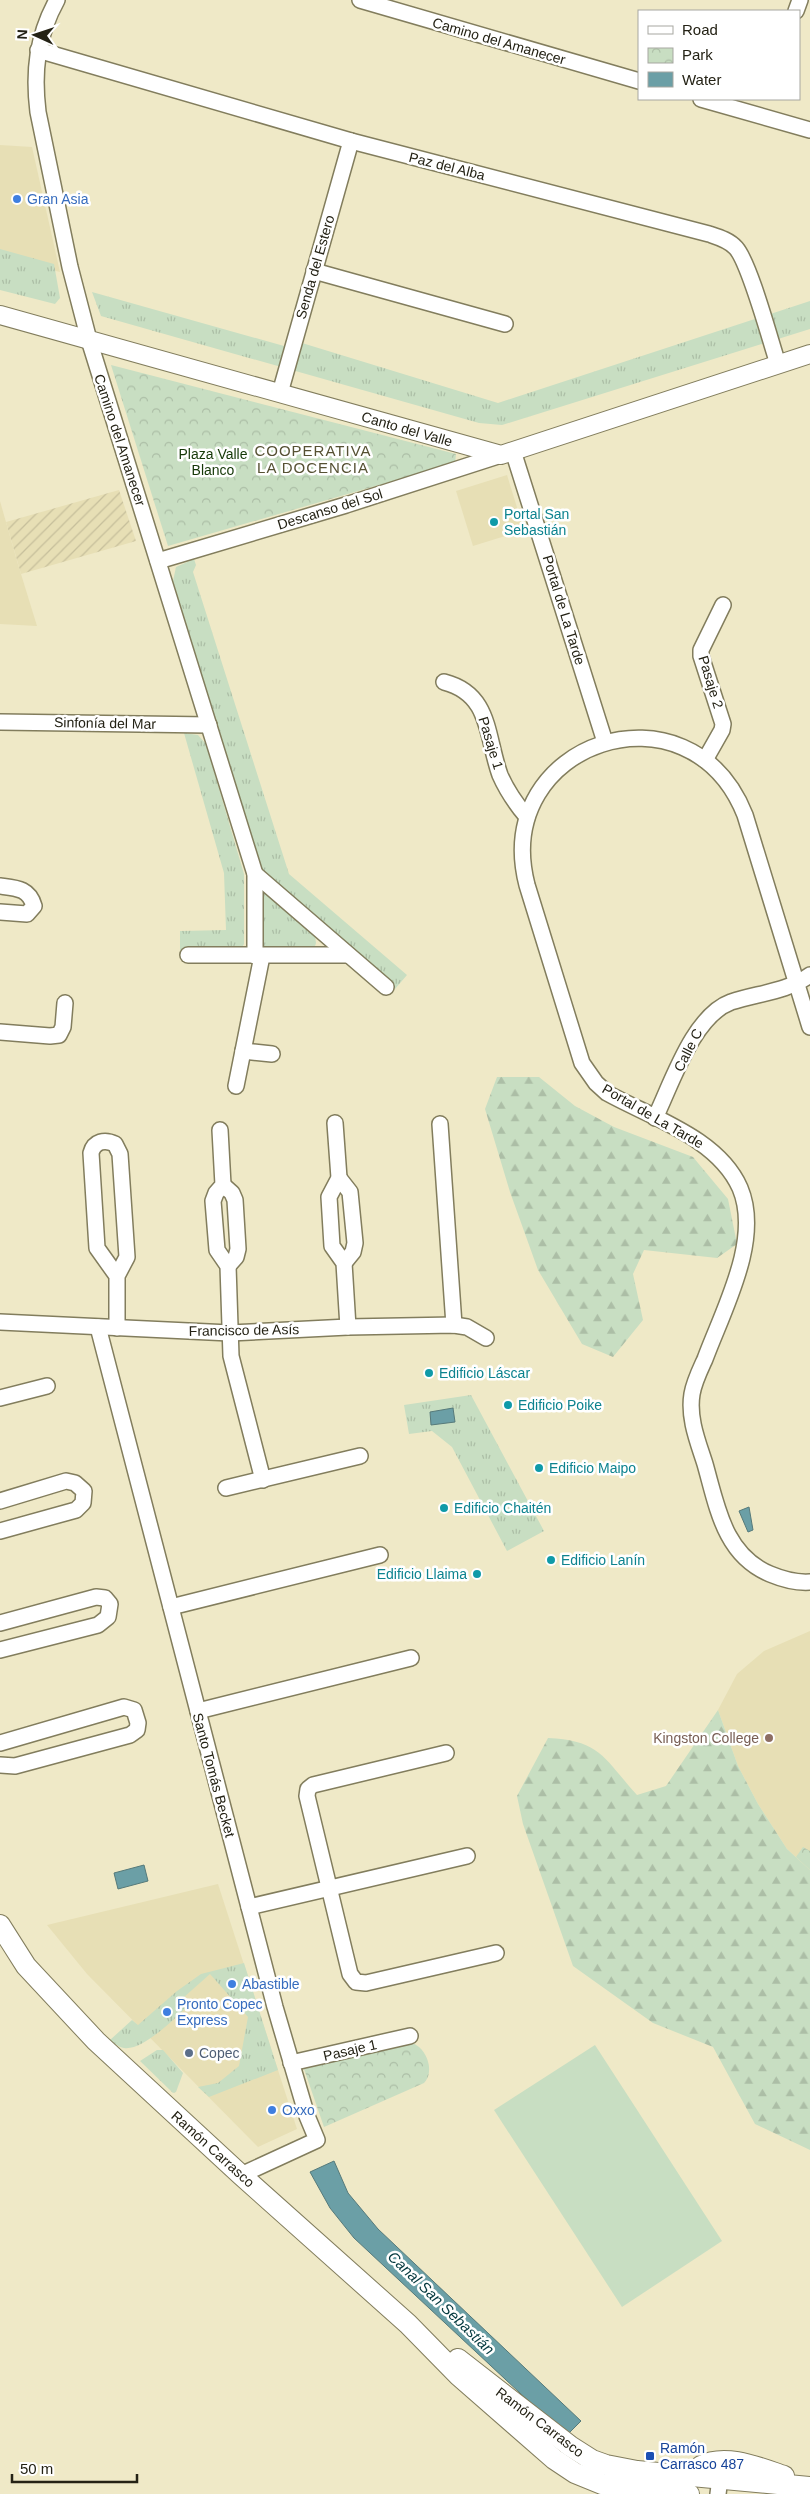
<svg xmlns="http://www.w3.org/2000/svg" width="810" height="2494" font-family="Arial,sans-serif">
  <defs>
    <pattern id="industrial-furrows" width="10" height="10" patternUnits="userSpaceOnUse" patternTransform="scale(1.25)"><rect width="10" height="10" fill="#e7dfb5"/><path d="M-1 1l2-2M0 10L10 0M9 11l2-2" fill="none" stroke="#c6bf9b"/></pattern>
    <pattern id="grass-tufts" width="24" height="20" patternUnits="userSpaceOnUse" patternTransform="scale(1.25)"><rect width="24" height="20" fill="#c8dec2"/><path d="M3 7l-1-3M5 7V3M7 7l1-3M15 17l-1-3M17 17v-4M19 17l1-3" fill="none" stroke="#acbea6"/></pattern>
    <pattern id="forest-firs" width="22" height="20" patternUnits="userSpaceOnUse" patternTransform="scale(1.25)"><rect width="22" height="20" fill="#c8dec2"/><path d="M5 1l3.5 6h-7zM16 11l3.5 6h-7z" fill="#acbea6"/></pattern>
    <pattern id="park-crowns" width="20" height="18" patternUnits="userSpaceOnUse" patternTransform="scale(1.25)"><rect width="20" height="18" fill="#c8dec2"/><path d="M2 6a3 3 0 1 1 6 0M12 15a3 3 0 1 1 6 0" fill="none" stroke="#acbea6"/></pattern>
  </defs>
  <rect width="100%" height="100%" fill="#efe9c7"/>
  <g fill="#e7dfb5">
    <polygon points="0,145 32,147 60,272 0,257"/>
    <polygon points="507,475 524,530 473,546 456,491"/>
    <polygon points="0,501 17,561 37,626 0,624"/>
    <polygon points="810,1631 810,1870 787,1849 758,1804 738,1766 718,1710 737,1674 764,1651"/>
    <polygon points="218,1884 297,2129 258,2147 87,1974 47,1925"/>
  </g>
  <polygon fill="url(#industrial-furrows)" points="119,490 136,541 21,574 6,522"/>
  <g fill="url(#grass-tufts)">
    <polygon points="0,249 54,264 60,298 55,304 0,290"/>
    <polygon points="92,292 284,346 302,343 498,403 810,301 810,329 502,425 479,423 101,316"/>
    <polygon points="194,559 196,565 193,572 289,874 407,975 395,989 262,876 173,581 176,567"/>
    <polygon points="184,733 198,735 206,744 244,874 244,944 240,951 180,950 180,931 226,930 224,873"/>
    <polygon points="263,887 315,936 316,943 314,949 267,951 261,946 259,888"/>
    <polygon points="471,1395 544,1531 507,1551 452,1447 432,1431 409,1434 404,1405"/>
    <path d="M244,1963L278,2070L209,2097L198,2087L218,2083L239,2066L248,2017L210,1974L183,1998L189,2005C176,2017 143,2051 124,2048C118,2047 114,2043 110,2040L132,2020L138,2025L177,1991L201,1974Z"/>
    <polygon points="157,2050 163,2050 183,2073 176,2092 173,2093 140,2061"/>
  </g>
  <g fill="url(#forest-firs)">
    <polygon points="497,1077 539,1077 575,1106 614,1127 693,1157 728,1199 737,1244 717,1258 644,1250 633,1274 643,1320 613,1357 582,1344 538,1270 510,1192 485,1109"/>
    <path d="M718,1710L738,1766L758,1804L787,1849L810,1870V2150L755,2124L713,2047L653,2023L573,1966L523,1824L517,1796L548,1738C601,1740 605,1760 637,1795L666,1786Z"/>
  </g>
  <g fill="url(#park-crowns)">
    <polygon points="111,365 456,454 455,463 168,546"/>
    <polygon points="803,1847 810,1851 810,1870 796,1857"/>
    <path d="M412,2043C427,2048 435,2072 424,2083L324,2127L304,2069Z"/>
  </g>
  <polygon fill="#c8dec2" points="595,2045 722,2241 622,2307 494,2110"/>
  <g fill="#6b9fa6" stroke="#567a7a">
    <polygon points="453,1408 455,1422 431,1425 430,1412"/>
    <polygon points="749,1507 753,1530 748,1532 739,1511"/>
    <polygon points="144,1865 148,1881 118,1889 114,1873"/>
    <polygon points="334,2161 348,2193 378,2229 581,2421 566,2436 354,2238 330,2208 310,2172"/>
  </g>
  <g fill="none" stroke-linecap="round" stroke-linejoin="round">
    <g stroke="#827d5d" stroke-width="18">
      <g id="minor">
        <path d="M57,0C37,36 33,72 38,112L70,267L89,340L255,874V956"/>
        <polyline points="360,0 639,81"/>
        <polyline points="796,11 800,0"/>
        <path d="M38,50L351,141L709,234C718,237 729,240 736,248C750,264 770,340 778,364"/>
        <polyline points="701,99 810,130"/>
        <polyline points="314,271 505,324"/>
        <polyline points="280,393 351,141"/>
        <polyline points="513,451 605,742"/>
        <polyline points="158,561 346,505 501,455"/>
        <path d="M444,682C491,694 486,736 500,775C507,791 516,804 527,817"/>
        <polyline points="0,722 209,725"/>
        <polyline points="705,760 722,730 723,724 701,656 701,650 723,605"/>
        <polyline points="255,874 386,987"/>
        <path d="M0,886C16,888 29,888 34,906L27,914L0,912"/>
        <polyline points="188,955 348,955"/>
        <path d="M810,1027L745,815C690,676 490,742 527,885L582,1063L596,1083L607,1093C652,1118 718,1138 740,1188C762,1240 723,1310 705,1359C700,1370 694,1382 692,1394C688,1418 698,1442 705,1464C717,1506 724,1555 770,1574C782,1579 796,1583 810,1582"/>
        <polyline points="0,1032 50,1036 59,1035 63,1027 65,1003"/>
        <polyline points="243,1051 272,1054"/>
        <polyline points="236,1086 262,956"/>
        <path d="M655,1118C672,1083 693,1016 731,1002C758,993 787,992 810,975"/>
        <polyline points="335,1123 339,1178 329,1197 332,1246 344,1263 348,1327"/>
        <polyline points="440,1124 454,1325"/>
        <polyline points="220,1130 223,1185 216,1193 213,1201 217,1250 228,1266 231,1356 263,1480"/>
        <polyline points="339,1178 350,1192 355,1243 353,1252 344,1263"/>
        <polyline points="223,1185 232,1193 235,1200 238,1249 236,1257 228,1266"/>
        <path d="M117,1276L97,1248L91,1153C94,1141 105,1139 115,1144L120,1154L127,1257L117,1276V1328"/>
        <polyline points="0,1322 230,1333 348,1327 454,1325 467,1327 486,1338"/>
        <polyline points="98,1327 275,2007 307,2116 317,2140 241,2175"/>
        <polyline points="0,1398 47,1386"/>
        <polyline points="226,1488 360,1456"/>
        <polyline points="0,1501 66,1481 75,1483 84,1491 83,1503 76,1510 0,1531"/>
        <polyline points="171,1607 380,1555"/>
        <polyline points="0,1623 96,1597 105,1598 110,1604 108,1617 98,1625 0,1650"/>
        <polyline points="198,1711 411,1658"/>
        <polyline points="0,1743 124,1707 134,1710 138,1723 137,1730 130,1735 15,1766 0,1765"/>
        <polyline points="446,1753 313,1785 308,1789 307,1796 350,1974 356,1982 366,1983 496,1953"/>
        <polyline points="249,1907 467,1856"/>
        <polyline points="291,2063 410,2036"/>
        <polyline points="718,2494 720,2478"/>
      </g>
    </g>
    <g stroke="#827d5d" stroke-width="20">
      <polyline id="tertiary" points="0,315 501,455 810,354"/>
    </g>
    <g stroke="#827d5d" stroke-width="22">
      <g id="secondary">
        <polyline points="0,1925 26,1966 96,2041 241,2175 408,2324 459,2376 554,2459 575,2473 602,2484 689,2494"/>
        <polyline points="458,2359 570,2446 592,2460 606,2465 637,2471 810,2487"/>
        <path d="M694,2476L701,2466C726,2453 760,2468 784,2476"/>
      </g>
    </g>
    <use href="#minor" stroke="#fff" stroke-width="15"/>
    <use href="#tertiary" stroke="#fff" stroke-width="18"/>
    <use href="#secondary" stroke="#fff" stroke-width="20"/>
  </g>
  <g fill="#3f7fe0" stroke="#fff" stroke-width="2">
    <circle cx="17" cy="199" r="5"/>
    <circle cx="232" cy="1984" r="5"/>
    <circle cx="167" cy="2012" r="5"/>
    <circle cx="272" cy="2110" r="5"/>
  </g>
  <g fill="#0f9aa8" stroke="#fff" stroke-width="2">
    <circle cx="494" cy="522" r="5"/>
    <circle cx="429" cy="1373" r="5"/>
    <circle cx="508" cy="1405" r="5"/>
    <circle cx="539" cy="1468" r="5"/>
    <circle cx="444" cy="1508" r="5"/>
    <circle cx="551" cy="1560" r="5"/>
    <circle cx="477" cy="1574" r="5"/>
  </g>
  <circle fill="#8d6e63" stroke="#fff" stroke-width="2" cx="769" cy="1738" r="5"/>
  <circle fill="#5c6f8a" stroke="#fff" stroke-width="2" cx="189" cy="2053" r="5"/>
  <rect fill="#1a4fb4" stroke="#fff" stroke-width="2" x="645" y="2451" width="10" height="10" rx="2.5"/>
  <g text-anchor="middle" stroke-width="5" stroke-linejoin="round" paint-order="stroke">
    <g font-size="14" fill="#242215" stroke="#fff">
      <text transform="translate(499 41) rotate(16)" y="5">Camino del Amanecer</text>
      <text transform="translate(447 166) rotate(14)" y="5">Paz del Alba</text>
      <text transform="translate(315 267) rotate(-74)" y="5">Senda del Estero</text>
      <text transform="translate(407 429) rotate(16)" y="5">Canto del Valle</text>
      <text transform="translate(120 440) rotate(72)" y="5">Camino del Amanecer</text>
      <text transform="translate(330 509) rotate(-17)" y="5">Descanso del Sol</text>
      <text transform="translate(564 610) rotate(73)" y="5">Portal de La Tarde</text>
      <text transform="translate(711 682) rotate(73)" y="5">Pasaje 2</text>
      <text transform="translate(105 723) rotate(1)" y="5">Sinfonía del Mar</text>
      <text transform="translate(491 743) rotate(73)" y="5">Pasaje 1</text>
      <text transform="translate(688 1050) rotate(-63)" y="5">Calle C</text>
      <text transform="translate(653 1116) rotate(30)" y="5">Portal de La Tarde</text>
      <text transform="translate(244 1330) rotate(-1)" y="5">Francisco de Asís</text>
      <text transform="translate(214 1775) rotate(75)" y="5">Santo Tomás Becket</text>
      <text transform="translate(350 2050) rotate(-13)" y="5">Pasaje 1</text>
      <text transform="translate(213 2149) rotate(42)" y="5">Ramón Carrasco</text>
      <text transform="translate(540 2422) rotate(37)" y="5">Ramón Carrasco</text>
    </g>
    <g font-size="14" fill="#366cbe" stroke="#fff" text-anchor="start">
      <text x="27" y="204">Gran Asia</text>
      <text x="242" y="1989">Abastible</text>
      <text x="177" y="2009">Pronto Copec<tspan x="177" dy="16">Express</tspan></text>
      <text x="282" y="2115">Oxxo</text>
    </g>
    <g font-size="14" fill="#153807" stroke="#fff">
      <text x="213" y="459">Plaza Valle<tspan x="213" dy="16">Blanco</tspan></text>
    </g>
    <g font-size="14" fill="#0d838f" stroke="#fff" text-anchor="start">
      <text x="504" y="519">Portal San<tspan x="504" dy="16">Sebastián</tspan></text>
      <text x="439" y="1378">Edificio Láscar</text>
      <text x="518" y="1410">Edificio Poike</text>
      <text x="549" y="1473">Edificio Maipo</text>
      <text x="454" y="1513">Edificio Chaitén</text>
      <text x="561" y="1565">Edificio Lanín</text>
      <text x="467" y="1579" text-anchor="end">Edificio Llaima</text>
    </g>
    <g font-size="14" fill="#785e54" stroke="#fff" text-anchor="end">
      <text x="759" y="1743">Kingston College</text>
    </g>
    <g font-size="14" fill="#4e5e75" stroke="#fff" text-anchor="start">
      <text x="199" y="2058">Copec</text>
    </g>
    <g font-size="14" fill="#164399" stroke="#fff" text-anchor="start">
      <text x="660" y="2453">Ramón<tspan x="660" dy="16">Carrasco 487</tspan></text>
    </g>
    <g font-size="15" letter-spacing="1" fill="#565133" stroke="#fff">
      <text x="313" y="456">COOPERATIVA<tspan x="313" dy="17">LA DOCENCIA</tspan></text>
    </g>
    <g font-size="15" font-style="italic" fill="#03383e" stroke="#fff">
      <text transform="translate(441 2303) rotate(44)" y="5">Canal San Sebastián</text>
    </g>
  </g>
  <rect x="638" y="10" width="162" height="90" fill="#ffffff" stroke="#a7a7a1"/>
  <rect x="648" y="26" width="25" height="8" fill="#ffffff" stroke="#a7a7a1"/>
  <text x="682" y="35" font-size="15" fill="#242215">Road</text>
  <rect x="648" y="48" width="25" height="15" fill="url(#park-crowns)" stroke="#a7a7a1"/>
  <text x="682" y="60" font-size="15" fill="#242215">Park</text>
  <rect x="648" y="72" width="25" height="15" fill="#6b9fa6" stroke="#a7a7a1"/>
  <text x="682" y="85" font-size="15" fill="#242215">Water</text>
  <g transform="translate(35 35) rotate(273)" stroke="#ffffff" stroke-width="4" paint-order="stroke">
  <path d="M0-4L9 19L0 12L-9 19Z" fill="#242215"/>
  <text y="-8" font-size="14" font-weight="bold" text-anchor="middle" fill="#242215">N</text>
  </g>
  <path d="M12 2474v8h125v-8" fill="none" stroke="#242215" stroke-width="2.5"/>
  <text x="20" y="2474" font-size="15" fill="#242215" stroke="#ffffff" stroke-width="4" paint-order="stroke">50 m</text>
</svg>
